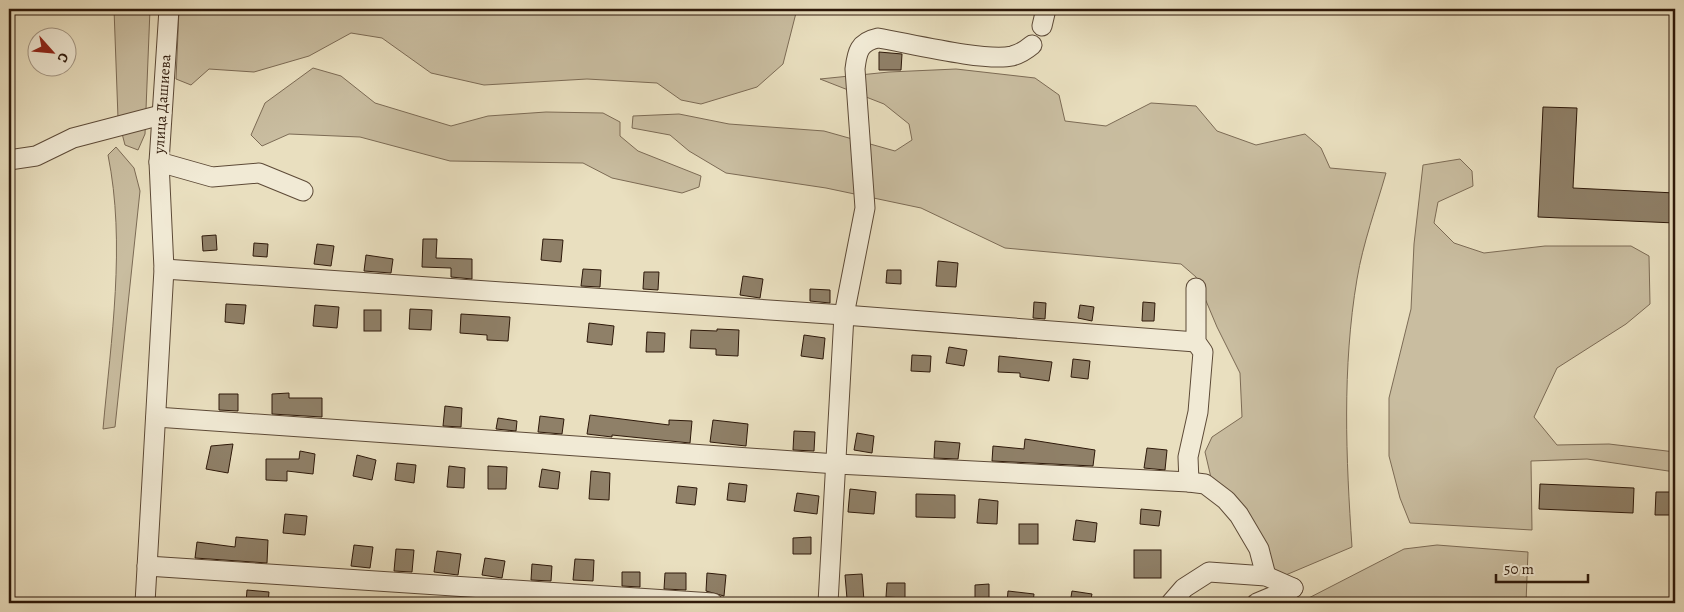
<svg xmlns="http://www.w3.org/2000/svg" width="1684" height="612" font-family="Alegreya,serif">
  <rect width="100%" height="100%" fill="#e9dfbf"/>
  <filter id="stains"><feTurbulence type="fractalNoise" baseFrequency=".004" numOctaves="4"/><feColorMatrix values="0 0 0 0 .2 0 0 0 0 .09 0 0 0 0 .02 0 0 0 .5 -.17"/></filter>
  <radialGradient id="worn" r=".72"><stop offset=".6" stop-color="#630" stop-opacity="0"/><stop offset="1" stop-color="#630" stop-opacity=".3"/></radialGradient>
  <g fill="#c9bda0" stroke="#7c6b55">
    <polygon points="114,9 150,9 145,134 138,150 125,145 118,118"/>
    <polygon points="179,9 797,9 783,64 757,87 701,104 681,100 657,83 587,79 484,85 431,73 382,38 351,33 309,56 254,72 209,69 191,85 176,79"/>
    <polygon points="313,68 341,76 375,103 451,126 488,116 546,112 603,113 620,122 620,136 638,151 701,176 699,187 682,193 612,178 583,163 450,161 360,137 289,134 262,146 251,135 265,103"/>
    <path d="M956,69L1035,78L1059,95L1065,121L1106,126L1151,103L1196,106L1217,131L1256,145L1305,134L1321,148L1330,168L1386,173C1376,208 1363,243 1357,279C1342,368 1346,458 1352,547L1281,577L1264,568L1216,499L1205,452L1212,437L1242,417L1240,373L1217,327L1196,277L1181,264L1005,248L921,208L826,188L726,173L689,151L670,135L632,128L633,116L679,114L729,124L824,131L895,151L912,140L909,124L884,104L820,79L889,72Z"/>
    <path d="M116,147L134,168L140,191L115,427L103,429C111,339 126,244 108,155Z"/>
    <polygon points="1460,159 1472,171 1473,186 1438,202 1434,223 1454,243 1484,253 1545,246 1631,246 1649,256 1650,304 1626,324 1557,368 1534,417 1557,445 1609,444 1675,452 1675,472 1587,459 1531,461 1532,530 1410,523 1400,498 1389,456 1389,398 1411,309 1414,244 1423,165"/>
    <polygon points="1437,545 1528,552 1526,603 1299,603 1404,549"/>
  </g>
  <g fill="#8f8068" stroke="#2e190a">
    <polygon points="879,52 902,54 901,70 879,70"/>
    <polygon points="1543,107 1577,108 1573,188 1675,193 1675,223 1538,217"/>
    <polygon points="216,235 217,250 203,251 202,236"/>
    <polygon points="423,239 437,239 436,258 472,259 472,279 451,277 451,268 422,267"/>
    <polygon points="543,239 563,240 561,262 541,260"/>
    <polygon points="254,243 268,244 267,257 253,256"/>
    <polygon points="317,244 334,246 331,266 314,264"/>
    <polygon points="366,255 393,259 391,273 364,271"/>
    <polygon points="938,261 958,263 956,287 936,286"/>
    <polygon points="583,269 601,270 600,287 581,286"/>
    <polygon points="887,270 901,270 901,284 886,283"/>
    <polygon points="644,272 659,272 658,290 643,289"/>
    <polygon points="743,276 763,279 760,298 740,295"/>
    <polygon points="810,289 830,290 830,303 810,301"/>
    <polygon points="1034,302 1046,303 1045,319 1033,318"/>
    <polygon points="1143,302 1155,303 1154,321 1142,321"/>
    <polygon points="226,304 246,305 244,324 225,322"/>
    <polygon points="315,305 339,307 337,328 313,326"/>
    <polygon points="1080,305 1094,307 1092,321 1078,318"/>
    <polygon points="410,309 432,310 431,330 409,329"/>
    <rect x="364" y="310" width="17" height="21"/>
    <polygon points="461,314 510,317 508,341 487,340 487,335 460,333"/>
    <polygon points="589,323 614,326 612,345 587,342"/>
    <polygon points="717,329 739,330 738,356 716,355 716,349 690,348 691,330 717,331"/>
    <polygon points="647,332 665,333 664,352 646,352"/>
    <polygon points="804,335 825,338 823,359 801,356"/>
    <polygon points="949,347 967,350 964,366 946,363"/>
    <polygon points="912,355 931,356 930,372 911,371"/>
    <polygon points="999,356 1052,362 1049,381 1020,377 1020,373 998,372"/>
    <polygon points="1073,359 1090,361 1088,379 1071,377"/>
    <polygon points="289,393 289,398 322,398 322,417 272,414 272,394"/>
    <polygon points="219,394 238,394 238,411 219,410"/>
    <polygon points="445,406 462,408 461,427 443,426"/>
    <polygon points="590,415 669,425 669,420 692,421 690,443 612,435 612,437 587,434"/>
    <polygon points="540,416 564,419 562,434 538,432"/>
    <polygon points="498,418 517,421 516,431 496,429"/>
    <polygon points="713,420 748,424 746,446 710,442"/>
    <polygon points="794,431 815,432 814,451 793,450"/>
    <polygon points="857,433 874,436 872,453 854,450"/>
    <polygon points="1025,439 1095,450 1093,466 992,461 993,446 1024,449"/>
    <polygon points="935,441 960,443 958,459 934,458"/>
    <polygon points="233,444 228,473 206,469 211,446"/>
    <polygon points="1147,448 1167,450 1165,470 1144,468"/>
    <polygon points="300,451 315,454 313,474 287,471 287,481 266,480 266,459 299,459"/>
    <polygon points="357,455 376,460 372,480 353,476"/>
    <polygon points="397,463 416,465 414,483 395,480"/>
    <polygon points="449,466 465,468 464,488 447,487"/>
    <polygon points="488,466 507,467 506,489 488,489"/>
    <polygon points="542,469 560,472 558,489 539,487"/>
    <polygon points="591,471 610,473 609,500 589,499"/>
    <polygon points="729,483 747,485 745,502 727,500"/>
    <polygon points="1540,484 1634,488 1633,513 1539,509"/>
    <polygon points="678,486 697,488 695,505 676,503"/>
    <polygon points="850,489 876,492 874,514 848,512"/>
    <polygon points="1656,492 1675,492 1675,515 1655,515"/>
    <polygon points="797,493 819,496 817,514 794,511"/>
    <polygon points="916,494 955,495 955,518 916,517"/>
    <polygon points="979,499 998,501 997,524 977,523"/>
    <polygon points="1141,509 1161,511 1159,526 1140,524"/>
    <polygon points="285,514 307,516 305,535 283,533"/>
    <polygon points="1076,520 1097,523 1095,542 1073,540"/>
    <rect x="1019" y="524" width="19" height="20"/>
    <polygon points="236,537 268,540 267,563 195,558 197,542 235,547"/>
    <polygon points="811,537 811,554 793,554 793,538"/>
    <polygon points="354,545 373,547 370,568 351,566"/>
    <polygon points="396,549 414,550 412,572 394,571"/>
    <rect x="1134" y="550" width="27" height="28"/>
    <polygon points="437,551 461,554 458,575 434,572"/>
    <polygon points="485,558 505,561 502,578 482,575"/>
    <polygon points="575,559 594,560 593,581 573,580"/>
    <polygon points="532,564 552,566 551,581 531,580"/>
    <polygon points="622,572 640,572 640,587 622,586"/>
    <polygon points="665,573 686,573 686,590 664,589"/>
    <polygon points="707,573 726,575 724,596 706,591"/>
    <polygon points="862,574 864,601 847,599 845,575"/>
    <polygon points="887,583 905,583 905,598 886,597"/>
    <polygon points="989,584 989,603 975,603 975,585"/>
    <polygon points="247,590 269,592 268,603 246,603"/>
    <polygon points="1008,591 1034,594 1033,603 1007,603"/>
    <polygon points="1072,591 1092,594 1090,603 1070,603"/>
  </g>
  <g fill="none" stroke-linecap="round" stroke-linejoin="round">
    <g stroke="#5d4a37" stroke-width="21">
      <g id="minor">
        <polyline points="1042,26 1046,9"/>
        <polyline points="9,160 36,156 73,138 161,115"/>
        <polyline points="159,162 212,177 259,173 303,191"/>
        <polyline points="164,269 844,315 1196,342"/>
        <polyline points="156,417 837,464 1189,482 1188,457 1198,412 1203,352 1196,342 1196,288"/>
        <polyline points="1189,482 1205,484 1226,500 1239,515 1259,549 1266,576"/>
        <polyline points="147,566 713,603"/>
        <polyline points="145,603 164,269 159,162 169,9"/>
        <path d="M828,603L844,315L865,208L855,69C857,52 859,42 878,38C908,43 985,62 1012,56C1020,54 1026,50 1032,45"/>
        <polyline points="1171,603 1184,588 1209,572 1266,576 1293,588"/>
        <polyline points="1257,603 1293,588"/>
      </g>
    </g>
    <use href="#minor" stroke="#f1ead5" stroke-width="19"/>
  </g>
  <g text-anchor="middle" stroke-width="5" stroke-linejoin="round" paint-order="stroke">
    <g font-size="15" fill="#2e190a" stroke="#f1ead5">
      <text transform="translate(162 104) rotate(-86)" y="5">улица Дашиева</text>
    </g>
  </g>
  <rect width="1684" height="612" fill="none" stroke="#e9dfbf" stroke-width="30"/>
  <rect x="10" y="10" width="1664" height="592" fill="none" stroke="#2e190a" stroke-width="2.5"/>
  <rect x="15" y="15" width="1654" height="582" fill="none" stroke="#2e190a"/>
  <g transform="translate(52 52) rotate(117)"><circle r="24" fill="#f1ead5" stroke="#a39684"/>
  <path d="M0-4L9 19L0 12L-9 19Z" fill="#8f2418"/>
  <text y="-8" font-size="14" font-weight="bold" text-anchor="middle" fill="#2e190a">С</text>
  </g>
  <path d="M1496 574v8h92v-8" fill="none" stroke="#2e190a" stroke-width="2.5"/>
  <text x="1504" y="574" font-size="15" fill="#2e190a" stroke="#f1ead5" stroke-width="4" paint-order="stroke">50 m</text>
  <rect width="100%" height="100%" filter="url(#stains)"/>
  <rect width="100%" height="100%" fill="url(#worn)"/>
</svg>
